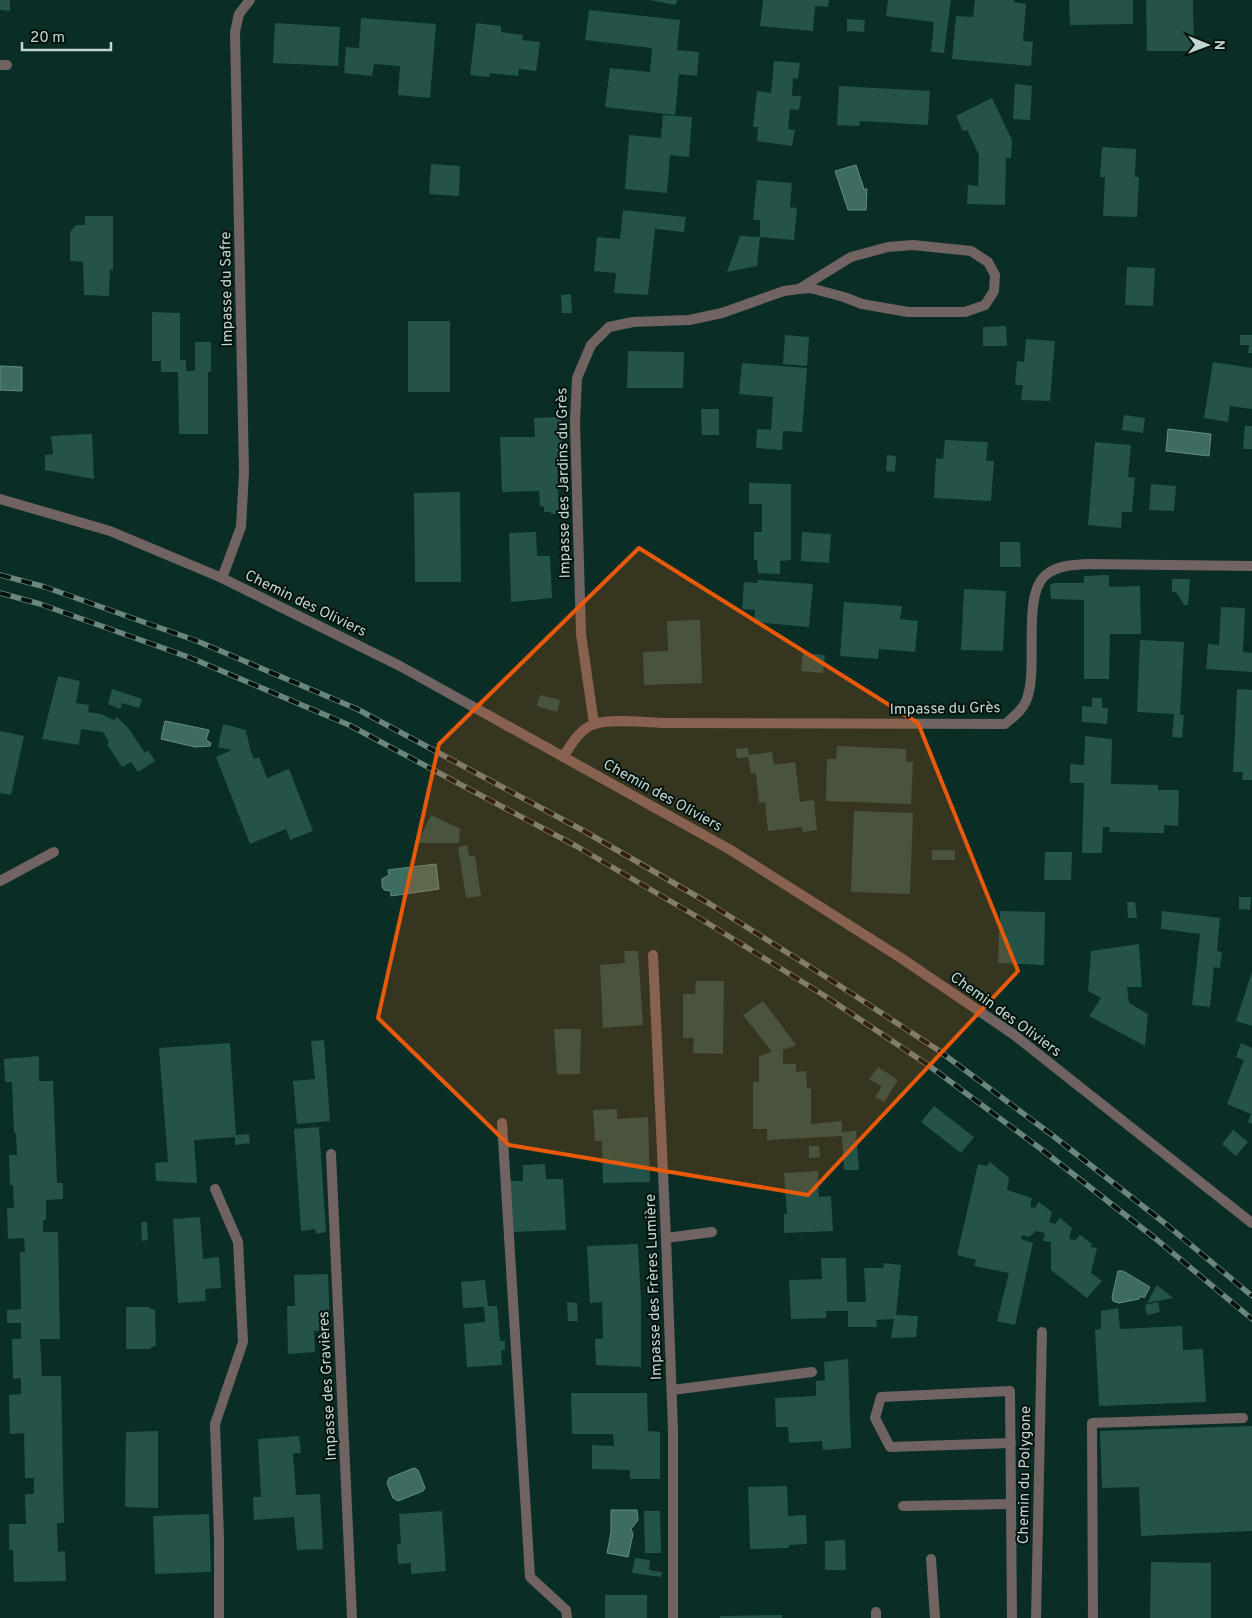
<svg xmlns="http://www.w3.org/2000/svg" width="1252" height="1618" font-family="Overpass,sans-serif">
  <rect width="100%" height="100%" fill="#0a2d26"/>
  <g fill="#3d6c61" stroke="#668c83">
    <polygon points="856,165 864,189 867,189 866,210 848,210 835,171"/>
    <polygon points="0,366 22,367 22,391 0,390"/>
    <polygon points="1168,429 1211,434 1209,456 1166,451"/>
    <polygon points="165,721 209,730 206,740 211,743 210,746 195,747 161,739"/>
    <polygon points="436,864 439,889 391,896 391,891 384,890 382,886 382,879 389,875 388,870"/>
    <polygon points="1118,1271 1123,1271 1150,1287 1144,1298 1141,1296 1139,1299 1119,1303 1113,1301 1112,1297"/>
    <polygon points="414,1468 418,1470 425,1488 423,1491 398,1501 393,1498 387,1483 389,1478"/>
    <polygon points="611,1510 637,1510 638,1520 631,1529 633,1534 628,1557 607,1553 611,1532"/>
  </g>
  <g fill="#245349">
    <polygon points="0,0 10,0 10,11 0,10"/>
    <polygon points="649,0 677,0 676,5"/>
    <polygon points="763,0 829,0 828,7 815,6 813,31 760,26"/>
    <polygon points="888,0 951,0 944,53 931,52 934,22 886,16"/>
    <polygon points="975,0 1014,0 1014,2 1026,4 1023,41 1033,42 1031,66 952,59 956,16 973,17"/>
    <polygon points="1069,0 1133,0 1133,24 1070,25"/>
    <polygon points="1146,0 1193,0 1194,51 1147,51"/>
    <polygon points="589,10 680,20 677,50 699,52 697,76 679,74 675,115 605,107 610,68 650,72 652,48 585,40"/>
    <polygon points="361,18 436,24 430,98 398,95 400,66 374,64 372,76 344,73 346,47 359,48"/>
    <polygon points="847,19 865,20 864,32 847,31"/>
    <polygon points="275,23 340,27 338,66 273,63"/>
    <polygon points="476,23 501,26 501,32 523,35 522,40 540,42 536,71 519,69 518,76 490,73 489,77 470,75"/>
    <polygon points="774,61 800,63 798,79 793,78 792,96 801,96 799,110 790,109 788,129 795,130 792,146 757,141 758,127 753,127 757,91 771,93"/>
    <polygon points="1015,84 1032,86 1030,120 1013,119"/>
    <polygon points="839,86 930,91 928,125 860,121 859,126 837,125"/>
    <polygon points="992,98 1012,140 1011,158 1006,158 1005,205 967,204 968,185 978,186 979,155 967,130 963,131 956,116"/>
    <polygon points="663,115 692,117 689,157 670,155 667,193 625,189 629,135 661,138"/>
    <polygon points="1102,147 1136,149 1135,177 1139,177 1137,217 1103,216 1105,177 1100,177"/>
    <polygon points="431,164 460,166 459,196 429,194"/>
    <polygon points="757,180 792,183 790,207 797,208 794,240 760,237 760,220 753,220"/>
    <polygon points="623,210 686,217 684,232 655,229 648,295 614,293 616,273 594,271 597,237 620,239"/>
    <polygon points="85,216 113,216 113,270 110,269 109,296 84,295 83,262 70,261 70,232 76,225 85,225"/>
    <polygon points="740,236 760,237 757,266 727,272"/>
    <polygon points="1127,267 1155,268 1153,306 1125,305"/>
    <polygon points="571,294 572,313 562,313 561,295"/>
    <polygon points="152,312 180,313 180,360 186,360 186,371 195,371 195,342 211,342 211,372 208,372 208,434 179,434 178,372 161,372 161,361 152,361"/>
    <rect x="408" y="321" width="42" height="71"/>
    <polygon points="1006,326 1007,346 983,346 983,327"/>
    <polygon points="785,335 809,337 807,366 783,364"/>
    <polygon points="1240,335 1252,335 1252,353 1248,353 1249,345 1240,345"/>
    <polygon points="1026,339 1055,341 1050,401 1021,400 1023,385 1015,385 1017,361 1024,362"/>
    <polygon points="628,351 684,352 683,388 627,388"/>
    <polygon points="1213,362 1252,368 1252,409 1230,406 1228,422 1204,418"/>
    <polygon points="742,363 807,368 802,432 783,431 782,450 756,448 757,429 771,430 773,397 739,394"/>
    <polygon points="701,409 719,409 719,435 702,435"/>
    <polygon points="1124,415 1145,418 1143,433 1122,430"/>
    <polygon points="561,417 563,458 557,458 559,514 551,514 551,512 544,512 544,507 540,506 539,491 502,492 500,437 535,437 534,418"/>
    <polygon points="1245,426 1252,426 1252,449 1243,449"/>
    <polygon points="92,434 94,479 45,470 45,455 53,454 51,436"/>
    <polygon points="945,440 988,442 986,461 994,461 991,501 934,498 936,458 943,459"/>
    <polygon points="1095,442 1131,445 1128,477 1135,478 1132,512 1122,512 1121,528 1088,525"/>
    <polygon points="887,455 896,456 895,472 886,471"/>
    <polygon points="749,483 791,484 791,560 780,561 780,574 758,573 757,560 754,560 754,532 762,532 762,504 749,504"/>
    <polygon points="1151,484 1176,486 1174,511 1149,510"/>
    <polygon points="460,492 461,582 415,582 414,493"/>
    <polygon points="536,532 537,556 550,556 552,598 511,602 509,533"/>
    <polygon points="802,532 831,534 829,563 801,561"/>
    <polygon points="1000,542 1020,542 1021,567 1000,567"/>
    <polygon points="1109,575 1109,587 1140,586 1141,634 1110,634 1109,679 1084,679 1084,600 1051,599 1050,585 1054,583 1084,583 1084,576"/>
    <polygon points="1172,579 1190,579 1188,605 1184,605 1176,592 1172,592"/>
    <polygon points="758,580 813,584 809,627 754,622 755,610 742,609 744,582 757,583"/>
    <polygon points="964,589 1006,591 1003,651 961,650"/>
    <polygon points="844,602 902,606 900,619 918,621 915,652 879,649 878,659 840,656"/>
    <polygon points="1221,607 1245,608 1243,652 1252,653 1252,672 1206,669 1208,644 1219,645"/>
    <polygon points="700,620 702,683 644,685 643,652 668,651 667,621"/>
    <polygon points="1140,640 1184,642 1180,715 1184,715 1182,738 1172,737 1174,714 1137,712"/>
    <polygon points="803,653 825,655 823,673 801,671"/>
    <polygon points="58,676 80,681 76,703 89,705 88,712 101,714 114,720 117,717 129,729 145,753 148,750 155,761 138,772 131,762 122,767 107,744 109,742 103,732 81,729 79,745 42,739"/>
    <polygon points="112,689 142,699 139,708 122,703 120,709 108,704"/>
    <polygon points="1237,689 1252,690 1252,780 1242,780 1243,772 1233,772"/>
    <polygon points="540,695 560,700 557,712 537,706"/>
    <polygon points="1092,698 1102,698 1102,708 1108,708 1107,724 1082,722 1082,706 1092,707"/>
    <polygon points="223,724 246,730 250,749 254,759 259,757 267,778 289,769 313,831 290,840 286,829 250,844 216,757 232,750 218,747"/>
    <polygon points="0,731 24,736 11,795 0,793"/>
    <polygon points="1085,736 1112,739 1111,784 1158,785 1158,790 1179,790 1178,826 1164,825 1164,833 1157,833 1109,832 1110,827 1103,827 1102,853 1082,853 1084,783 1070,783 1070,764 1084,765"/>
    <polygon points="837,746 906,749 906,762 913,762 911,804 826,801 827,759 836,759"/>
    <polygon points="748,748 749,755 772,752 774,765 795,762 800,802 814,800 817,830 803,832 802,827 768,831 765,802 759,803 756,773 751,774 748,757 737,758 736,749"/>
    <polygon points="854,811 913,813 910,894 851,892"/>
    <polygon points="431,815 460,829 459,843 417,843"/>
    <polygon points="467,845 469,856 475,856 481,896 466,898 458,847"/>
    <rect x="932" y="850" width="23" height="10"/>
    <polygon points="1045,852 1072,852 1071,880 1044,880"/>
    <polygon points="1239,897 1251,897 1250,910 1239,909"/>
    <polygon points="1127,902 1135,902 1137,918 1128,918"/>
    <polygon points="1000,911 1045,912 1044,965 998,963"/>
    <polygon points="1162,911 1220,918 1217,951 1222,952 1220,968 1214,967 1210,1007 1192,1005 1200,934 1161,929"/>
    <polygon points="1139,944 1142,987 1127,987 1129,1003 1148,1014 1145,1046 1089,1016 1101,998 1088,991 1091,951"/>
    <polygon points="624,951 638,951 643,1025 603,1028 600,965 625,963"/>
    <polygon points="1252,972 1252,1026 1236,1021"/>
    <polygon points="696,981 724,981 723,1054 693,1053 694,1038 683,1038 683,994 695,994"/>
    <polygon points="763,1001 796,1045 783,1050 783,1064 796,1064 796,1072 806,1071 807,1089 811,1088 811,1124 842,1121 842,1132 856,1131 859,1170 844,1170 842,1136 767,1140 767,1129 753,1129 753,1082 759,1082 759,1056 772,1052 743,1015"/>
    <polygon points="554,1029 581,1029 580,1074 557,1074"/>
    <polygon points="324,1040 330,1121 297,1124 293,1081 315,1079 311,1041"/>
    <polygon points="230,1043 236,1135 249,1134 250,1143 235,1145 235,1137 194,1140 197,1183 156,1181 155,1163 168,1162 159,1048"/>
    <polygon points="1241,1043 1252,1048 1252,1124 1248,1122 1251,1114 1227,1104 1244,1060 1236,1057"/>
    <polygon points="39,1056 39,1081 53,1081 57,1183 63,1183 63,1199 46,1200 46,1220 43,1220 43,1232 58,1232 60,1339 40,1339 42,1376 61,1376 64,1523 57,1523 58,1552 65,1551 66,1581 14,1582 13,1550 9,1550 9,1524 26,1524 25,1494 34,1494 34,1478 25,1478 24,1433 10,1434 9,1395 21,1394 21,1378 13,1379 12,1339 21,1339 21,1323 7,1323 7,1310 21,1309 20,1252 25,1252 24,1238 8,1239 7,1208 14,1208 13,1185 10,1185 9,1155 17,1155 16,1133 14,1133 12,1082 5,1082 4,1059"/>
    <polygon points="878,1067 898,1080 884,1102 875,1097 882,1086 869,1079"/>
    <polygon points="934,1106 974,1137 961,1153 921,1122"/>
    <polygon points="617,1109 617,1119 648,1117 650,1182 603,1183 602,1141 595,1141 593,1110"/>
    <polygon points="319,1127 326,1232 316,1234 315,1229 301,1231 294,1129"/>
    <polygon points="1233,1130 1248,1142 1236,1156 1222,1144"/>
    <polygon points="809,1146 819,1146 820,1157 809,1158"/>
    <polygon points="990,1162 1009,1178 1007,1190 1032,1198 1030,1207 1035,1208 1039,1202 1052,1212 1049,1222 1055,1224 1060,1218 1072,1228 1069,1239 1075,1240 1080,1235 1092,1244 1091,1247 1097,1248 1091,1273 1102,1281 1087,1298 1051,1270 1051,1242 1043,1241 1045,1233 1036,1231 1029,1237 1022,1235 1021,1239 1033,1243 1015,1325 997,1321 1009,1273 974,1266 976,1260 957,1255 978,1164 987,1166"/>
    <polygon points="545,1164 546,1179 563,1179 566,1230 512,1232 509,1181 523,1181 523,1165"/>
    <polygon points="818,1171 819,1197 831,1196 833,1231 784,1233 784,1214 787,1214 784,1173"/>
    <polygon points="200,1217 203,1259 219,1257 221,1288 205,1289 206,1301 178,1303 173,1219"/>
    <polygon points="141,1222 147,1222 148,1240 142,1241"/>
    <polygon points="638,1244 641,1301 641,1367 596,1365 595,1339 603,1339 602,1302 590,1303 587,1246"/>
    <polygon points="821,1258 846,1258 847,1302 866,1302 864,1268 884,1268 883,1263 901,1265 896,1315 918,1316 916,1337 891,1338 894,1319 876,1320 877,1327 848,1327 848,1311 826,1311 826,1318 791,1319 789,1280 822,1279"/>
    <polygon points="328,1274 330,1330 314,1331 315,1352 288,1354 287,1306 295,1306 294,1275"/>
    <polygon points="485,1280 488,1306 497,1306 500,1341 505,1341 505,1350 501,1350 502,1365 467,1367 464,1324 485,1322 484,1307 463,1308 461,1282"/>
    <polygon points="1157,1285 1173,1298 1147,1303"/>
    <polygon points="567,1302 577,1303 578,1321 568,1321"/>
    <polygon points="1158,1302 1160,1312 1147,1315 1145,1305"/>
    <polygon points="126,1307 150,1307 150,1309 155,1309 156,1346 151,1347 151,1349 126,1349"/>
    <polygon points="1118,1308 1120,1329 1182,1326 1183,1350 1203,1349 1206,1402 1099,1406 1095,1330 1101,1329 1101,1311"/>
    <polygon points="848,1359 851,1448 823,1450 822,1441 789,1443 788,1427 776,1427 775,1398 816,1396 816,1381 825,1380 824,1362"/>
    <polygon points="571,1393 647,1393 648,1431 660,1432 660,1479 630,1479 630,1470 592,1469 592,1445 614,1446 613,1434 572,1434"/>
    <polygon points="1252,1426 1252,1531 1141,1536 1139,1487 1102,1488 1100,1431"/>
    <polygon points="158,1431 158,1508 125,1507 126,1432"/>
    <polygon points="299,1436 301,1453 293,1453 296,1495 320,1494 323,1549 297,1550 294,1517 254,1520 253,1497 261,1497 258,1439"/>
    <polygon points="787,1486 788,1516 806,1515 807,1544 789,1545 789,1548 750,1549 748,1487"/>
    <polygon points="442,1511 446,1571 411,1574 411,1563 398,1564 397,1544 401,1544 399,1514"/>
    <polygon points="644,1511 660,1511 661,1553 645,1553"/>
    <polygon points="209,1514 211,1572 155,1574 153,1516"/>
    <polygon points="845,1540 846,1570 825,1570 825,1541"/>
    <polygon points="635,1558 650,1560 649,1570 662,1572 661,1577 632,1573"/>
    <polygon points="1151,1562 1211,1563 1211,1618 1150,1618"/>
    <rect x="605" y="1595" width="42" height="23"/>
    <polygon points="782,1615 782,1618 720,1618 720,1616"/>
  </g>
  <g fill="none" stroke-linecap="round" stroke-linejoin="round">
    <g stroke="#716362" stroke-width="10">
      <polyline points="331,1154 352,1618"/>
      <polyline points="666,1238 712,1232"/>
      <polyline points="672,1390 812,1372"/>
      <polyline points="1011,1443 890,1447 875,1418 881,1397 1010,1391 1012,1618"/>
      <polyline points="903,1506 1011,1504"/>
      <polyline points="931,1559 935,1618"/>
      <polyline points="876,1612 876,1618"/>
      <polyline points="1093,1618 1092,1423 1243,1418"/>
    </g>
    <g stroke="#716362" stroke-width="10">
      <polyline points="0,65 7,65"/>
      <polyline points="0,499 110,531 222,578 400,666 729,849 901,958 1013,1034 1252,1223"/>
      <polyline points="222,578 241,527 244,472 235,32 239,14 250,0"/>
      <polyline points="594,724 581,634 575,422 577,378 591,345 609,327 633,322 689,320 722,313 784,291 799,289 810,288 844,297 862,304 908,312 965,312 985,305 994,291 995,275 988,262 971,251 913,245 888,247 851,257 799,289"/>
      <path d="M563,757C571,745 580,728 595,724C612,718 650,723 669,723L1005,724C1013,717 1022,711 1026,701C1040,670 1020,594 1047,574C1058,565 1075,565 1088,564L1252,566"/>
      <polyline points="0,881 54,852"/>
      <polyline points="653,955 666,1238 673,1430 673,1618"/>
      <polyline points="502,1123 530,1577 566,1610 567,1618"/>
      <polyline points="215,1189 238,1242 243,1342 215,1424 219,1538 219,1618"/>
      <polyline points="1036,1618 1042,1332"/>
    </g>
    <g stroke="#6b857f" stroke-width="5.5">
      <g id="rail">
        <polyline points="0,575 45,587 197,641 357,709 584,831 710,904 834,982 938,1050 1052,1135 1167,1225 1252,1296"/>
        <polyline points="0,593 40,604 191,658 349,725 576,846 701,919 825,996 928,1065 1041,1149 1156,1239 1252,1319"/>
      </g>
    </g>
    <use href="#rail" stroke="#05130f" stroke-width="4" stroke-dasharray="11" stroke-linecap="butt"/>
  </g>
  <path fill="#e8590c" fill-opacity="0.2" stroke="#e8590c" stroke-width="4" stroke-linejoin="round" d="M639,548L918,723L1018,971L808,1195L509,1145L378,1018L439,744Z"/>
  <g text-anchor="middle" stroke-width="4" stroke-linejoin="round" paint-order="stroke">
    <g font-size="15" fill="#c4d6d1" stroke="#05130f">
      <text transform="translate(226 289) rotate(-91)" y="5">Impasse du Safre</text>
      <text transform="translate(563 483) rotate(-91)" y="5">Impasse des Jardins du Grès</text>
      <text transform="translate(306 603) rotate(26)" y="5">Chemin des Oliviers</text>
      <text transform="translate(945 708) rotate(-1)" y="5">Impasse du Grès</text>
      <text transform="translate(663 795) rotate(29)" y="5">Chemin des Oliviers</text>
      <text transform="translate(1006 1014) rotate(36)" y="5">Chemin des Oliviers</text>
      <text transform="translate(653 1287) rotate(-92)" y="5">Impasse des Frères Lumière</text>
      <text transform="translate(327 1386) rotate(-93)" y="5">Impasse des Gravières</text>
      <text transform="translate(1024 1475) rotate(-89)" y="5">Chemin du Polygone</text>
    </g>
  </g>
  <g transform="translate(1207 45) rotate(91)" stroke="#05130f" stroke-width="4" paint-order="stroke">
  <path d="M0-4L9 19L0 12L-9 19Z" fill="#c4d6d1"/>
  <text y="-8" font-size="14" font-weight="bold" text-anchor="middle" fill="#c4d6d1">N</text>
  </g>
  <path d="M22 42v8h89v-8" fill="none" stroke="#c4d6d1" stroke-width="2.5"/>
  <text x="30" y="42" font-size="15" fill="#c4d6d1" stroke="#05130f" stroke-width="4" paint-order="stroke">20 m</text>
</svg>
